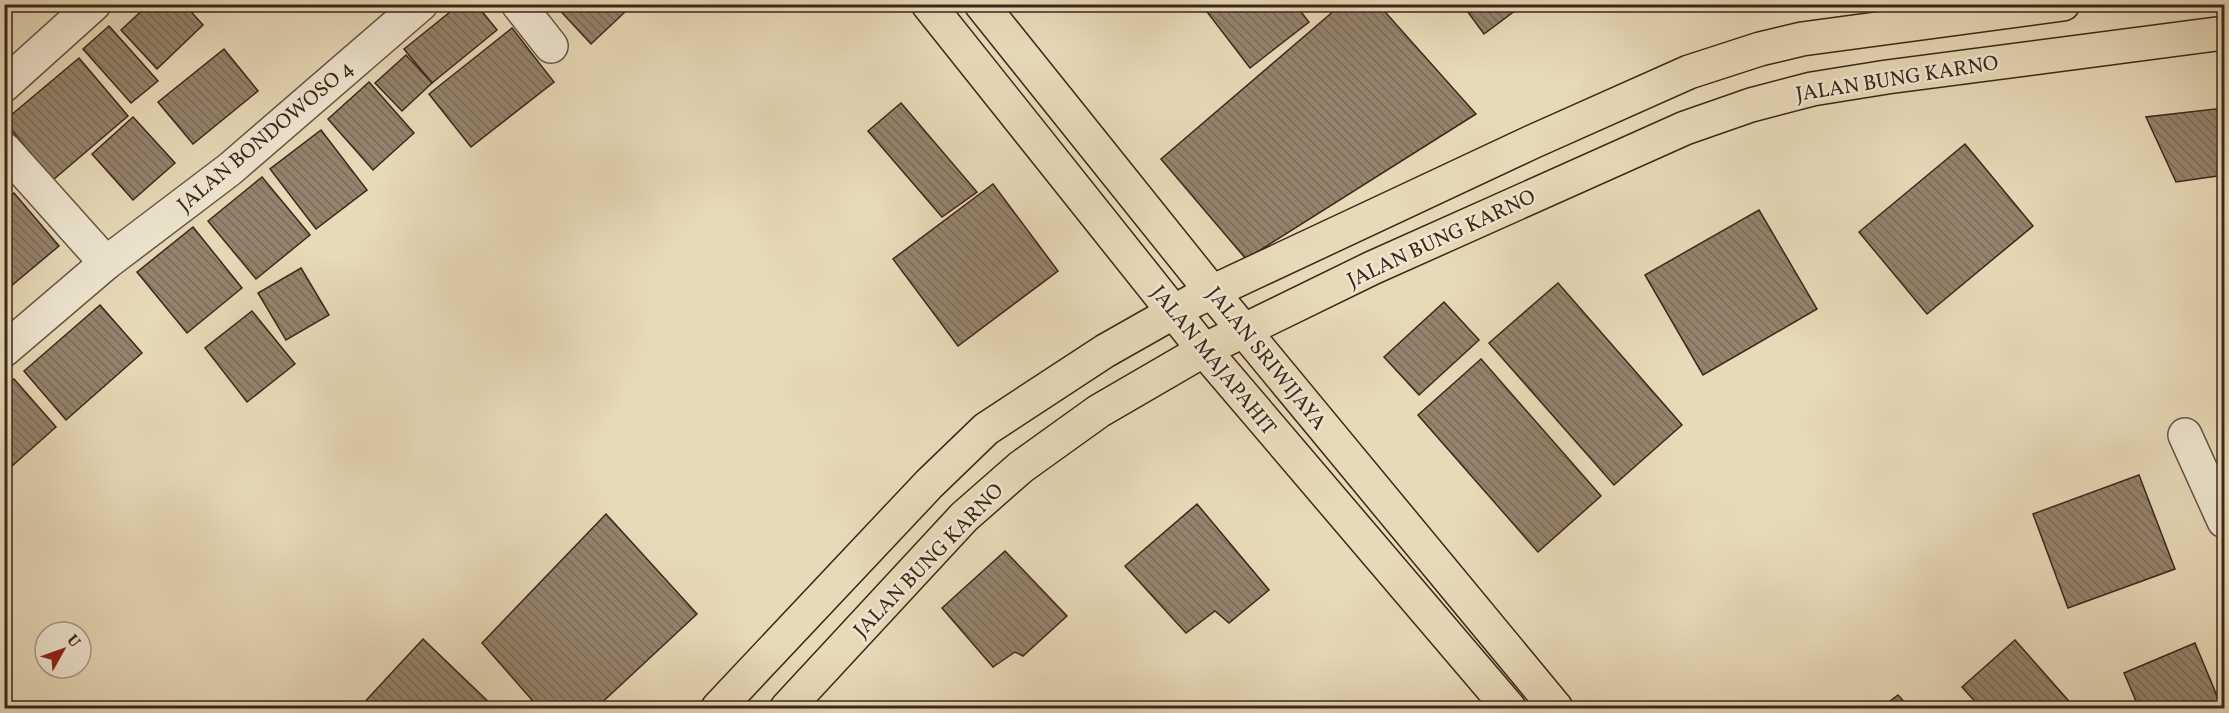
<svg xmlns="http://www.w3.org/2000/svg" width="2229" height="713" font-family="Vollkorn,serif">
  <defs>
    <pattern id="building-back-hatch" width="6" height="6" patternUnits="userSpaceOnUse" patternTransform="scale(1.5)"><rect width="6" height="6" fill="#94846d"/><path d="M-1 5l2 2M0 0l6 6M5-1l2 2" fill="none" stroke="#7a6c59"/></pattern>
  </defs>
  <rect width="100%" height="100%" fill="#e7dab9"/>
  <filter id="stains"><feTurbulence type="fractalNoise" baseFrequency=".00333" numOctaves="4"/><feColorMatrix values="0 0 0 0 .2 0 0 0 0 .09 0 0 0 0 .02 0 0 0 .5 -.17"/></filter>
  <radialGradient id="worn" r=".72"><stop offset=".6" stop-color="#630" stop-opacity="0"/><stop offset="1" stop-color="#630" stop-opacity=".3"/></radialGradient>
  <g fill="url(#building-back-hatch)" stroke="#3b271a" stroke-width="1.5">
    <polygon points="4,4 20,4 4,17"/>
    <polygon points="149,4 184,4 203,25 157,69 121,30"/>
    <polygon points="460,4 476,4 497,30 432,83 404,49"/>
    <polygon points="554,4 620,4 626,11 591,44"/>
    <polygon points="1201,4 1295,4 1309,22 1250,68"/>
    <polygon points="1342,4 1378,4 1476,114 1246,259 1161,159"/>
    <polygon points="1462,4 1524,4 1484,34"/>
    <polygon points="109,26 158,81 131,103 83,49"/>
    <polygon points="512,28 554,82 471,147 429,94"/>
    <polygon points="224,49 258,91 193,144 158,102"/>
    <polygon points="406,55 432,83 402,111 375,83"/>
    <polygon points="79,58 128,116 53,180 4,121"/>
    <polygon points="369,82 414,133 373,170 328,119"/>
    <polygon points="901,103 977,192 942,217 868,131"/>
    <polygon points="2224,108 2224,175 2176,182 2146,117"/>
    <polygon points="133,117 175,163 133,200 92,154"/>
    <polygon points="321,130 367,190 316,229 270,169"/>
    <polygon points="1965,144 2033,226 1927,314 1859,232"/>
    <polygon points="262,177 310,235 256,279 208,221"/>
    <polygon points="993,184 1058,271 958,346 893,259"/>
    <polygon points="14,193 59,246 4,292 4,201"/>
    <polygon points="1759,210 1817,309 1703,375 1645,275"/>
    <polygon points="193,227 242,288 187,333 137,272"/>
    <polygon points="301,268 329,315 286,340 258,293"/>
    <polygon points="1558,283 1682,425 1614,485 1489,343"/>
    <polygon points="1444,302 1479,340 1419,395 1384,357"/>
    <polygon points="100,305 142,353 66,420 24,371"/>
    <polygon points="252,311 295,364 247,402 205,348"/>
    <polygon points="1481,359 1601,496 1538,552 1418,415"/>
    <polygon points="14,379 56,427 4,473 4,387"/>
    <polygon points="2139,475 2175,569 2068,608 2033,514"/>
    <polygon points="1197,504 1269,590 1229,623 1215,611 1186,633 1125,566"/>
    <polygon points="606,514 697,614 596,708 539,708 482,643"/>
    <polygon points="1005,551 1067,616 1023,656 1015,652 993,667 942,608"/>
    <polygon points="423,639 495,708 359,708"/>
    <polygon points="2015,640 2075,708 1981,708 1962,687"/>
    <polygon points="2195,643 2222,708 2139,708 2124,673"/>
    <polygon points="1898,695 1910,708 1881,708"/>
  </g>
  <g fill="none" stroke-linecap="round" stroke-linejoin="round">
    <g stroke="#665442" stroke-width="36">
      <g id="minor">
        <polyline points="518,4 551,46"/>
        <polyline points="4,85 94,4"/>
        <polyline points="4,149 106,263"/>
        <polyline points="4,350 106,263 230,169 421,4"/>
        <polyline points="2185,435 2224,521"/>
      </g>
    </g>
    <g stroke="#3b271a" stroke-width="36">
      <g id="major">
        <polyline points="928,4 1204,350 1509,708"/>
        <polyline points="981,4 1212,292 1556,708"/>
        <polyline points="718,708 929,484 986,429 1105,351 1195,300 1532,142 1689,72 1760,49 1802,39 2063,4"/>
        <polyline points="787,708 964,517 1021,467 1099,411 1204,350 1372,268 1685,128 1751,105 1812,89 1887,77 2224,33"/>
      </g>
    </g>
    <use href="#minor" stroke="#efe7d2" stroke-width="33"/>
    <use href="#major" stroke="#e7dab9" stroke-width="33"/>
  </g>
  <g text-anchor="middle" stroke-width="5" stroke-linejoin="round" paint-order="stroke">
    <g font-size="21" fill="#3b271a" stroke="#efe7d2">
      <text transform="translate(1897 78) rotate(-9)" y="7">JALAN BUNG KARNO</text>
      <text transform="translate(265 136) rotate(-40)" y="7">JALAN BONDOWOSO 4</text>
      <text transform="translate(1441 238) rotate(-25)" y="7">JALAN BUNG KARNO</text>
      <text transform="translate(1267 358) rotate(51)" y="7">JALAN SRIWIJAYA</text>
      <text transform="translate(1214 360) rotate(51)" y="7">JALAN MAJAPAHIT</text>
      <text transform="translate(928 560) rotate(-46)" y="7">JALAN BUNG KARNO</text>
    </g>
  </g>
  <rect width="2229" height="713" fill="none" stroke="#e7dab9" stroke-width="24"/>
  <rect x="6" y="6" width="2217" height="701" fill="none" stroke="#3b271a" stroke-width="3"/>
  <rect x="12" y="12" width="2205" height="689" fill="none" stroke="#3b271a" stroke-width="1.5"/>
  <g transform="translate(63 650) rotate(50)"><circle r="28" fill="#efe7d2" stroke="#a79a88" stroke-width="1.5"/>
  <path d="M0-4.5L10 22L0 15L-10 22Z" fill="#8f2418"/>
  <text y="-9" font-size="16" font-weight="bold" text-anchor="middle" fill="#3b271a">U</text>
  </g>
  <rect width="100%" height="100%" filter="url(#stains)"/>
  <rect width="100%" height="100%" fill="url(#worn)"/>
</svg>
